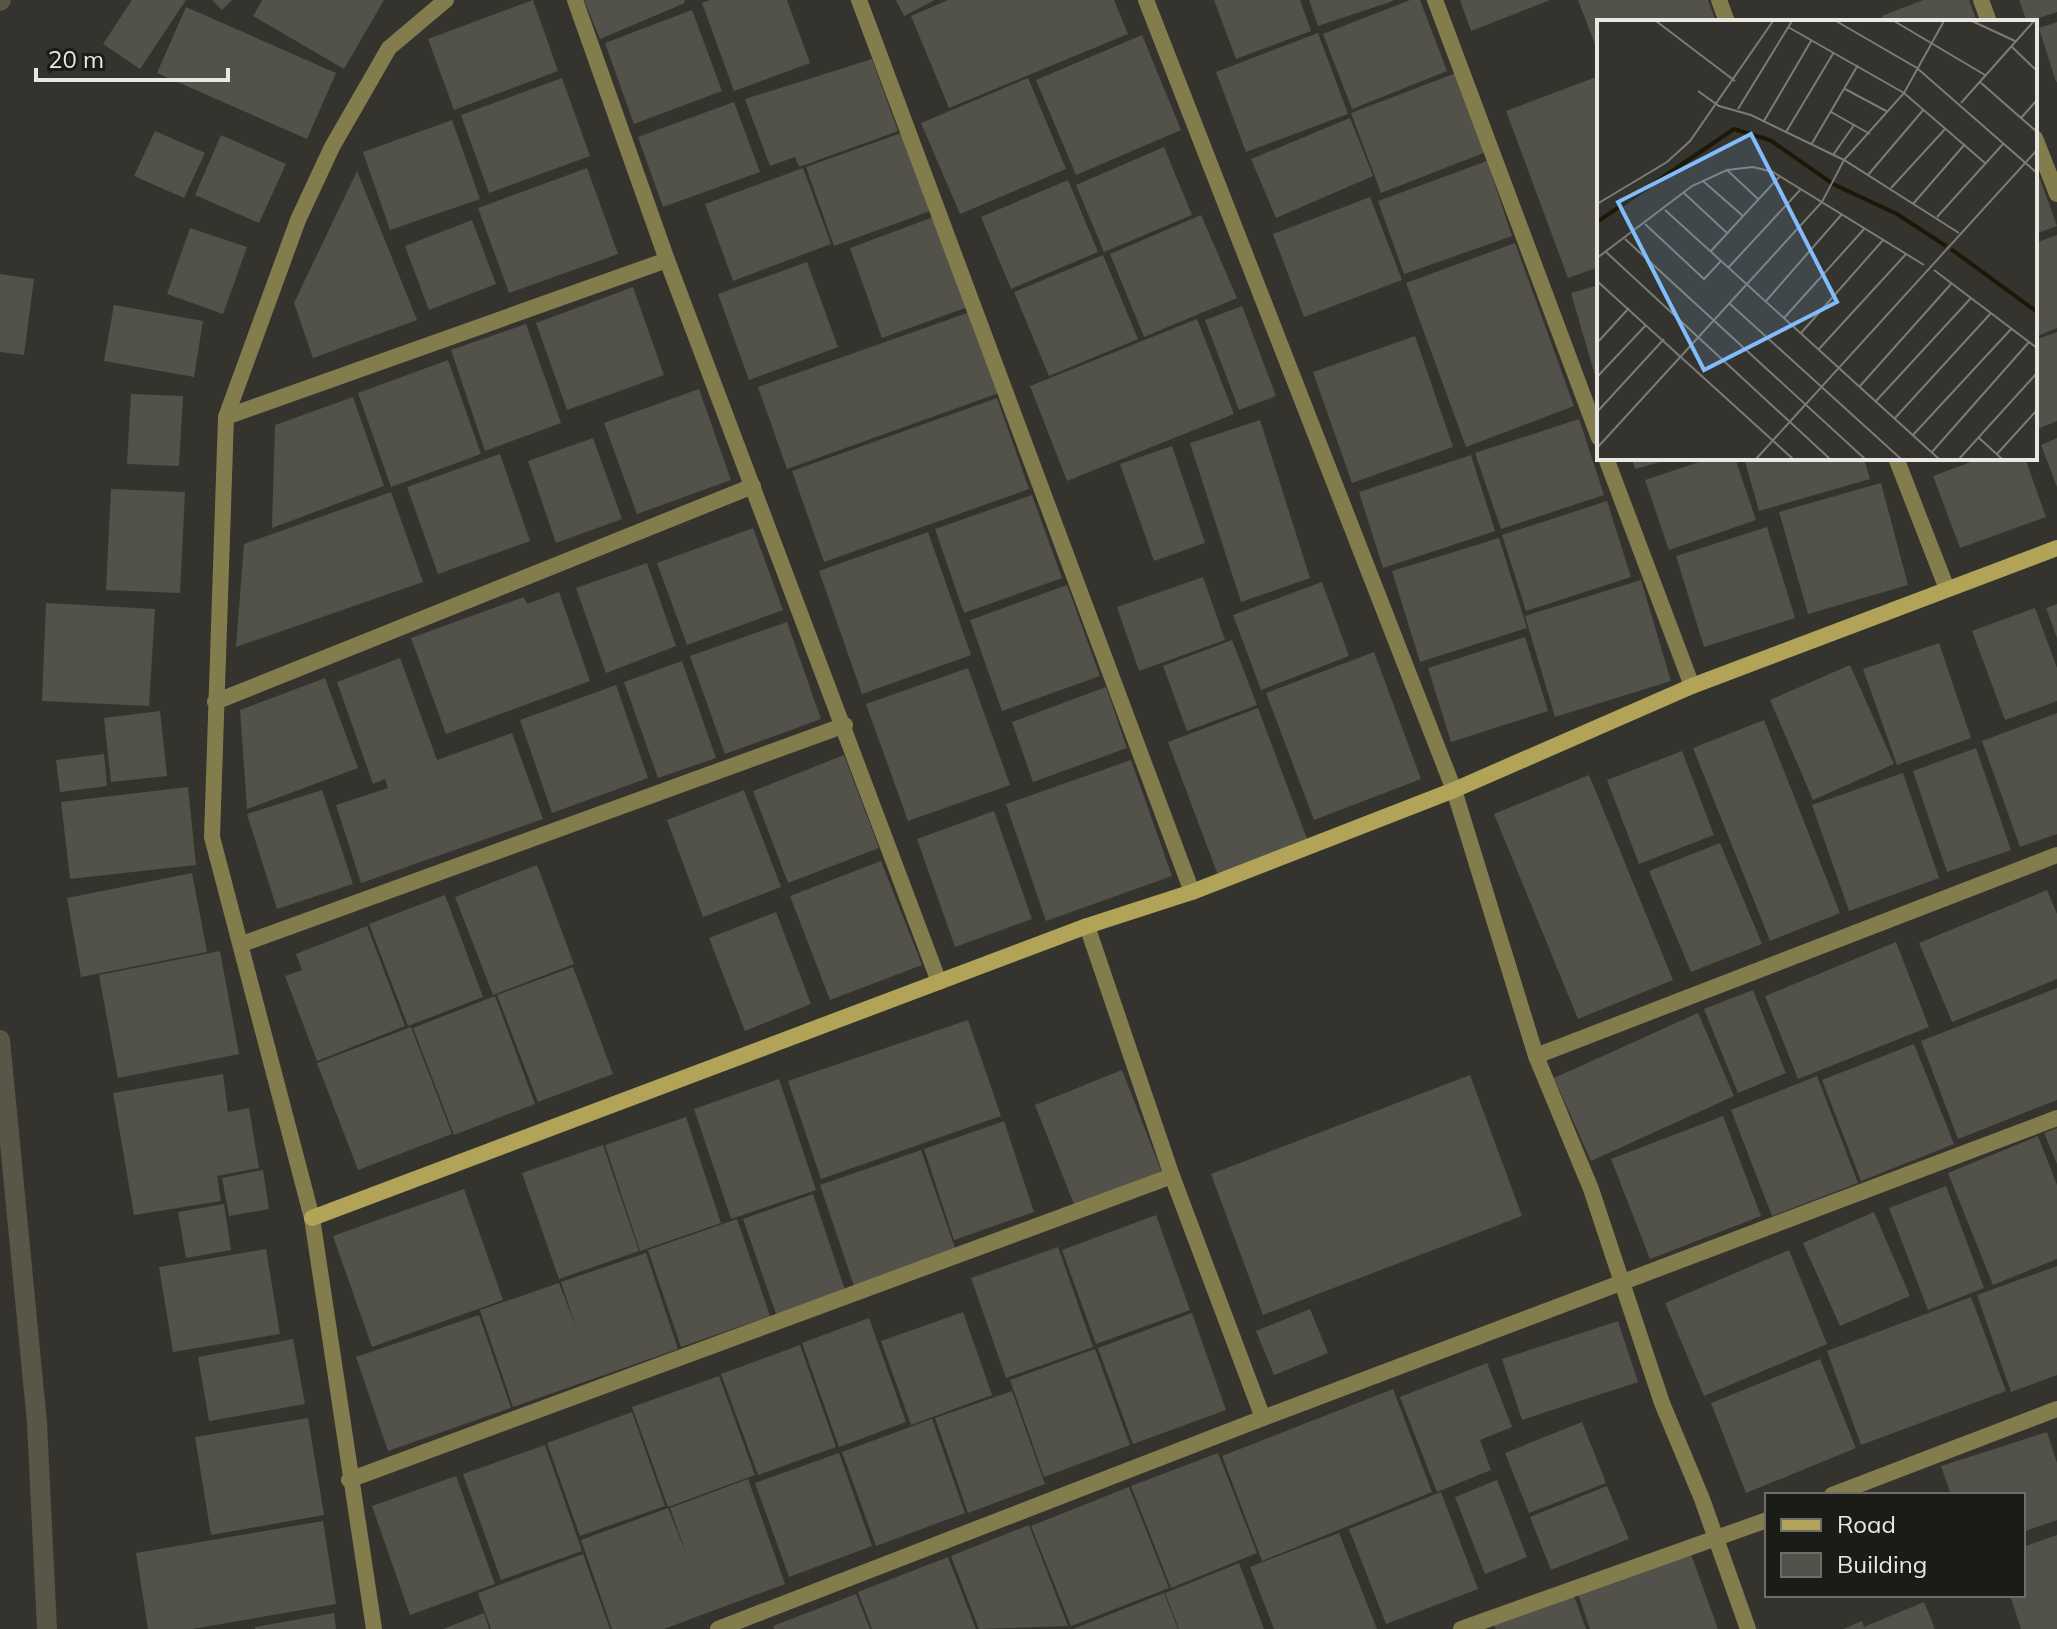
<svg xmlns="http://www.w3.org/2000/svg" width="2057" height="1629" font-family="Mulish,sans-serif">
  <rect width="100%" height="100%" fill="#34332d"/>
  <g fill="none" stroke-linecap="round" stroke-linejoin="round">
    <g stroke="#595648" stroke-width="20">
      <polyline points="0,1 1,0"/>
      <polyline points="0,1040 37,1423 47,1629"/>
    </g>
  </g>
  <g fill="#52514a">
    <polygon points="132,0 186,0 140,69 103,44"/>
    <polygon points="212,0 232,0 222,10"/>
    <polygon points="262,0 384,0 344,69 253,16"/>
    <polygon points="533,0 558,71 454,110 428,39"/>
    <polygon points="584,0 684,0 685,3 600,39"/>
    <polygon points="710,0 787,0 810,63 734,91 702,3"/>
    <polygon points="896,0 935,0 904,16"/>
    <polygon points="948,0 1114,0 1128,34 949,108 911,16"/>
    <polygon points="1214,0 1300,0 1311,31 1236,59"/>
    <polygon points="1309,0 1393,0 1393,1 1318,26"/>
    <polygon points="1410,0 1420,0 1447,71 1352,109 1323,34"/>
    <polygon points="1460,0 1550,0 1471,31"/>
    <polygon points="1578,0 1708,0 1716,22 1599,22 1599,55"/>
    <polygon points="1923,0 1969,0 1977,22 1884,22 1882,16"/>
    <polygon points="2019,0 2057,0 2057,12 2027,22"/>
    <polygon points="186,7 336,73 307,139 157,73"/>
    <polygon points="692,10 722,91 634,124 605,43"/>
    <polygon points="2057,22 2057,82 2056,82 2039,28"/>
    <polygon points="1318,33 1348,114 1246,152 1216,72"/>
    <polygon points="1142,35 1181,130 1076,175 1036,80"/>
    <polygon points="872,59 898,131 799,167 795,157 770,166 745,99"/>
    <polygon points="1456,73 1486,152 1381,193 1351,113"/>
    <polygon points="1596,77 1599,77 1599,267 1568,278 1506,111"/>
    <polygon points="562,78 590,156 489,193 461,115"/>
    <polygon points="1028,78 1066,169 960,214 921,123"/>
    <polygon points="734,102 760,172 663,207 638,137"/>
    <polygon points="1350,118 1373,176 1276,218 1251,159"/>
    <polygon points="452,120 480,199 390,230 363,152"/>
    <polygon points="155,131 205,153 184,198 134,176"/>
    <polygon points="901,133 930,211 834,246 806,167"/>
    <polygon points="221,135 286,164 259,223 195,195"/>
    <polygon points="1164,147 1192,215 1104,252 1076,185"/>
    <polygon points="1487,161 1512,236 1404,274 1378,201"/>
    <polygon points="2035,165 2057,226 2035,234"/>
    <polygon points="587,168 618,254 509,293 478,208"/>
    <polygon points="803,168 831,244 733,281 705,204"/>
    <polygon points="357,171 417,320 313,358 294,303"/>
    <polygon points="1068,180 1098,252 1011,289 981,217"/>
    <polygon points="1370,197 1402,280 1304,317 1273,234"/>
    <polygon points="1201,215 1237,298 1144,337 1110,254"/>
    <polygon points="936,216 968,307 882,338 850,248"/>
    <polygon points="472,220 496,284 429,310 405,246"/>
    <polygon points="190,228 247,247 223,314 167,294"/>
    <polygon points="2057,235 2057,328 2035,337 2035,243"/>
    <polygon points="1515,243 1574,406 1466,447 1406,283"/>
    <polygon points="1103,255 1138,339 1049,376 1014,292"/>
    <polygon points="807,262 838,347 749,380 718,294"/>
    <polygon points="0,274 34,279 24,355 0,352"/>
    <polygon points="1599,285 1599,378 1596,379 1571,293"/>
    <polygon points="633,287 664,375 567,410 536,323"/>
    <polygon points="114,305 203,321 194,377 104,361"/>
    <polygon points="1242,306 1276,396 1239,410 1205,320"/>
    <polygon points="970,312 999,393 787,469 758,387"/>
    <polygon points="1197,319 1234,414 1067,481 1030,386"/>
    <polygon points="526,324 561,423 485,451 451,350"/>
    <polygon points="2057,332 2057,421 2035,430 2035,340"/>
    <polygon points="1415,336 1453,447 1352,483 1313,372"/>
    <polygon points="448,360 481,454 391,487 358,393"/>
    <polygon points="699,389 731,480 637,514 604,423"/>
    <polygon points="131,394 183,396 179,466 127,464"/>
    <polygon points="353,397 384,486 272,528 275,425"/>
    <polygon points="997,398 1029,489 824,562 792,471"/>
    <polygon points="1579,419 1604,495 1501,529 1475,453"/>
    <polygon points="1260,420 1310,578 1241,602 1190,443"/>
    <polygon points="593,438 622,519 556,543 528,461"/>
    <polygon points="2057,438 2057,487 2041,445"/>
    <polygon points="1172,446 1205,543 1154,561 1120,464"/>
    <polygon points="500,454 530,541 438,574 407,487"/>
    <polygon points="1471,455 1495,531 1383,568 1359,492"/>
    <polygon points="1632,458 1671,458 1671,459 1635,469"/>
    <polygon points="1711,458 1735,458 1756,520 1669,550 1645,480"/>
    <polygon points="1744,458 1864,458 1870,479 1759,511"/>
    <polygon points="1982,458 2025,458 2046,517 1960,548 1933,476"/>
    <polygon points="1881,483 1908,585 1808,614 1779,512"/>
    <polygon points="111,489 185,492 180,593 106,590"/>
    <polygon points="391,492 423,582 236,647 244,544"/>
    <polygon points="1032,495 1062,578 964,613 935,529"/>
    <polygon points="1607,501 1631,577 1526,611 1502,535"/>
    <polygon points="1767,527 1795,618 1704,647 1676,556"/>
    <polygon points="753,528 783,610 687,645 657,563"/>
    <polygon points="928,532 971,655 862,694 819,571"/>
    <polygon points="1499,538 1527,628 1420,662 1392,571"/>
    <polygon points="647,563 676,646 606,673 576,588"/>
    <polygon points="1203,577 1225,640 1139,671 1117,607"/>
    <polygon points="1641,580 1671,681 1555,717 1525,616"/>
    <polygon points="1322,582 1349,656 1261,690 1233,615"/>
    <polygon points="1067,585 1100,676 1002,711 970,620"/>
    <polygon points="559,592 590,681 446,734 411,638 524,597 527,604"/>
    <polygon points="46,603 155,609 149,706 42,701"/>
    <polygon points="2057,604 2057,638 2046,608"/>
    <polygon points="2035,608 2057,668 2057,701 2005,720 1972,631"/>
    <polygon points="787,622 821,719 725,754 690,656"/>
    <polygon points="1525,637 1548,711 1451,742 1428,668"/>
    <polygon points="1232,640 1257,705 1187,731 1163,666"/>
    <polygon points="1939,643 1971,738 1897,765 1863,669"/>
    <polygon points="1374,652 1421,779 1314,820 1266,693"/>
    <polygon points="400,658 437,760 512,733 543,819 361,883 336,805 388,788 385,779 373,784 337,682"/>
    <polygon points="682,661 716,758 658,778 624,682"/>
    <polygon points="1850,665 1894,764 1813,800 1770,700"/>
    <polygon points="968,668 1010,785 908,821 866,704"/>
    <polygon points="325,678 358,768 247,809 240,710"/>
    <polygon points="616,685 648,778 552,813 520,720"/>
    <polygon points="1106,687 1127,748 1033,782 1012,722"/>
    <polygon points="1258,708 1309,844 1219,878 1168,742"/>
    <polygon points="160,711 167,776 111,782 104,718"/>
    <polygon points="2057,713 2057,834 2020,847 1982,741"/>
    <polygon points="1764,720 1840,913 1770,941 1693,748"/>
    <polygon points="1976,748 2011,850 1947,872 1913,771"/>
    <polygon points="1682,751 1714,835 1639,864 1607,780"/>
    <polygon points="104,754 107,786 60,792 56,760"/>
    <polygon points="844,755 879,848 788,883 753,791"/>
    <polygon points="1131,760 1172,876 1046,921 1006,804"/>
    <polygon points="1903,773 1939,878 1849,911 1812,805"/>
    <polygon points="1589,775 1673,980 1578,1019 1494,814"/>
    <polygon points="188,787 196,865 70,879 61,802"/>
    <polygon points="322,790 353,884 277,909 247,814"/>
    <polygon points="744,790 781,887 703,917 667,820"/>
    <polygon points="994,811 1032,919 955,947 917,839"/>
    <polygon points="1720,843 1762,944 1691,972 1649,871"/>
    <polygon points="881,861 922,965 830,1000 790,896"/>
    <polygon points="537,865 574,964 493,995 455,897"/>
    <polygon points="192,873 207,952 81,977 67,898"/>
    <polygon points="2047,890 2057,914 2057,979 1952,1022 1919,943"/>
    <polygon points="445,895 483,997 408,1026 369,924"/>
    <polygon points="776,912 811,1004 745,1031 709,938"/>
    <polygon points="367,926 405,1026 317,1061 285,976 302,970 296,954"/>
    <polygon points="1896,942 1929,1027 1798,1079 1765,996"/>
    <polygon points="220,951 239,1054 118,1078 99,975"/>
    <polygon points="573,967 613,1074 538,1102 497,995"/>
    <polygon points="2057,988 2057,1100 1958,1139 1921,1041"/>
    <polygon points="1753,990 1786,1073 1738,1093 1704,1009"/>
    <polygon points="495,996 535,1104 454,1135 413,1028"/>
    <polygon points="1698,1013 1734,1096 1591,1161 1554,1078"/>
    <polygon points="968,1020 1001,1116 821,1179 788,1081"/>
    <polygon points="411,1027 452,1134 358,1170 317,1063"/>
    <polygon points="1914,1044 1954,1144 1861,1181 1822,1080"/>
    <polygon points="1122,1070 1162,1173 1075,1207 1035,1105"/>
    <polygon points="223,1074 228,1112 249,1108 259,1168 217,1176 221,1201 134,1215 113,1093"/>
    <polygon points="1470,1075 1522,1216 1263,1315 1211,1174"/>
    <polygon points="1817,1076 1858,1183 1772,1216 1731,1110"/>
    <polygon points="779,1079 816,1190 731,1219 694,1109"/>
    <polygon points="1723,1116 1761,1216 1650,1259 1611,1159"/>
    <polygon points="686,1117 721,1223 640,1251 605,1145"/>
    <polygon points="1004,1121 1034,1212 954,1240 924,1149"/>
    <polygon points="2057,1128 2057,1164 2044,1133"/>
    <polygon points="2038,1136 2057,1185 2057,1259 1993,1285 1948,1173"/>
    <polygon points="603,1145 639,1251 559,1279 522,1173"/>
    <polygon points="921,1150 956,1251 854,1286 820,1185"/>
    <polygon points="263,1170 269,1209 229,1216 222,1178"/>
    <polygon points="1946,1186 1984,1288 1928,1310 1889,1208"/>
    <polygon points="464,1189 503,1300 372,1347 333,1236"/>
    <polygon points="813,1194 845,1290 776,1314 743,1219"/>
    <polygon points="224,1204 231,1250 186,1258 178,1212"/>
    <polygon points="1874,1212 1910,1296 1840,1326 1803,1243"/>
    <polygon points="1156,1215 1190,1310 1096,1344 1062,1250"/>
    <polygon points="737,1219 770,1316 681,1347 648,1250"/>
    <polygon points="1058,1247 1093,1347 1006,1378 971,1278"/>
    <polygon points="266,1249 280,1334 173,1352 159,1267"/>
    <polygon points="1789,1250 1827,1344 1704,1396 1665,1303"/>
    <polygon points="646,1253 678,1349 513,1407 480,1310 559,1283 576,1327 561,1282"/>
    <polygon points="2057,1266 2057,1375 2011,1392 1977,1295"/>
    <polygon points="1971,1297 2006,1391 1861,1445 1827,1351"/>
    <polygon points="1310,1309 1328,1353 1274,1375 1256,1331"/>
    <polygon points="963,1312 992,1395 911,1425 881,1341"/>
    <polygon points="1192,1313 1226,1410 1133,1444 1098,1348"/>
    <polygon points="479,1315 511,1408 388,1451 356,1357"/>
    <polygon points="869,1318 906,1422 839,1447 802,1343"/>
    <polygon points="1618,1321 1638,1382 1522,1420 1502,1359"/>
    <polygon points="293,1339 305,1404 209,1421 198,1357"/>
    <polygon points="800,1345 836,1447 758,1475 721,1374"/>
    <polygon points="1095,1349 1130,1445 1044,1477 1010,1380"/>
    <polygon points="1820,1359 1856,1448 1746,1493 1711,1403"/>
    <polygon points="1487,1363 1512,1427 1480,1440 1491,1470 1437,1492 1400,1397"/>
    <polygon points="719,1376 755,1475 668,1507 632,1407"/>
    <polygon points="1393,1389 1432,1492 1262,1561 1222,1456"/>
    <polygon points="1012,1391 1045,1484 968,1513 935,1418"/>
    <polygon points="632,1412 665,1506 580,1536 547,1443"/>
    <polygon points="308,1418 324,1515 211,1535 195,1437"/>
    <polygon points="932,1419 965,1513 876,1546 842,1452"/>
    <polygon points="1582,1422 1606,1483 1529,1513 1505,1453"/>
    <polygon points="2047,1432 2057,1463 2057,1520 2023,1532 2023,1495 1951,1495 1941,1466"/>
    <polygon points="545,1445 582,1551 501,1580 463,1474"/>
    <polygon points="839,1453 872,1546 789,1577 755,1483"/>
    <polygon points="1218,1453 1257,1553 1171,1588 1131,1486"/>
    <polygon points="456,1476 495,1584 410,1615 372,1506"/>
    <polygon points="748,1479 785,1584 664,1629 612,1629 581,1540 668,1508 687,1556 670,1508"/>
    <polygon points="1497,1480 1527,1557 1485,1574 1455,1497"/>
    <polygon points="1607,1486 1629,1539 1551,1570 1530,1517"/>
    <polygon points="1129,1487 1169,1588 1071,1626 1031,1526"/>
    <polygon points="1441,1492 1478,1589 1386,1624 1349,1529"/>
    <polygon points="323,1521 336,1604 192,1629 148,1629 136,1553"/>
    <polygon points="1029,1525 1068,1626 979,1629 951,1556"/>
    <polygon points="1339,1533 1377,1629 1274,1629 1250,1567"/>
    <polygon points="2057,1535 2057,1629 2021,1629 2010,1595 2023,1595 2023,1547"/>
    <polygon points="583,1554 610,1629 491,1629 478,1593"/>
    <polygon points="1691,1554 1718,1629 1590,1629 1578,1594"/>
    <polygon points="948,1557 976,1629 872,1629 858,1592"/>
    <polygon points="1239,1563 1264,1629 1179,1629 1165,1593"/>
    <polygon points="1164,1593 1178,1629 1073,1629"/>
    <polygon points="856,1594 870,1629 774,1629 773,1626"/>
    <polygon points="1574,1596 1586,1629 1496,1629 1494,1625"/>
    <polygon points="1924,1602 1935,1629 1843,1629 1862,1621 1864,1627"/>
    <polygon points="334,1613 336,1629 255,1629 255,1627"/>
    <polygon points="484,1613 489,1629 443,1629"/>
  </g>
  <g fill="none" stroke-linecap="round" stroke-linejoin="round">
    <g stroke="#837c4d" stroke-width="16">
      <polyline points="575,0 667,260 939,982"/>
      <polyline points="859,0 1192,892"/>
      <polyline points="1146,0 1454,790 1536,1056 1591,1189 1662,1403 1702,1499 1748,1629"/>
      <polyline points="1435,0 1599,438"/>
      <polyline points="1719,0 1727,22"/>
      <polyline points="1981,0 1989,22"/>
      <polyline points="2035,138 2057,194"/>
      <polyline points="226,417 667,260"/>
      <polyline points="1606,458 1692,686"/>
      <polyline points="1896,458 1947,589"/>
      <polyline points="215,702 753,486"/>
      <polyline points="242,944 845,725"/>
      <polyline points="1536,1056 2057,855"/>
      <polyline points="1172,1176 1263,1418"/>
      <polyline points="349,1480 1172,1176 1087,926"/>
      <polyline points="1832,1495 2057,1409"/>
      <polyline points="374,1629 312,1218 212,837 226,417 298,220 332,147 389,48 446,0"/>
      <polyline points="718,1629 1263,1418 2057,1118"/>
      <polyline points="1461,1629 1767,1520"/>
    </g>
    <polyline stroke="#b1a458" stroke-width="16" points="312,1218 1087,926 1192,892 1454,790 1692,686 2057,548"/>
  </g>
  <g transform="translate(1597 20)">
    <rect width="440" height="440" fill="#34332d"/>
    <path fill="none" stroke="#1c1805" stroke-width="4" d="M0,202L137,109L173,120L236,164L300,194L349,226M354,229L440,292"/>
    <path fill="none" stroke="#7c7b76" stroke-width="2" d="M59,1L138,61M239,1L320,48L440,153M297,1L388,55M375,1L418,21M191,7L307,73L388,143M414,26L440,51M383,62L440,112M248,69L291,92M101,71L122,86L154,95L247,140L362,213M364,83L437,1M141,89L195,1M234,92L273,114M424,98L440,80M167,101L214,21M189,112L237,32M214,125L261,45M236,135L257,105M130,150L161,179M271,155L327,89M106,161L146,196M294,168L349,108M87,173L130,213M0,184L70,142L93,121L176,1M316,184L368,124M68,190L342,439M340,197L407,123M48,204L107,259L124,241M28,219L268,439M9,232L233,439M113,232L183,156M0,238L95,166L130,150L156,147L176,152L327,245M131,248L204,169M337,250L440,328M0,261L196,439M169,281L245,194M132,283L304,439M187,298L268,208M204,313L287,219M0,323L32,288M222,329L309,234M0,357L49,305M263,366L354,264M279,381L374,278M0,392L67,319M298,398L394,293M316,415L415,308M381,417L405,439M0,428L225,182L247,140L307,73L347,1M335,432L432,322M400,434L440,390M159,439L440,130M362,439L440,353"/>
    <path fill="#81bdfa" fill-opacity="0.15" stroke="#81bdfa" stroke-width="4" d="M154,114L240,282L107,350L21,182Z"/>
    <rect width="440" height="440" fill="none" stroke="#e8e7e3" stroke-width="4"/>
  </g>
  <rect x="1765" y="1493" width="260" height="104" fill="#1b1b18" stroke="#6d6d69" stroke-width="2"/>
  <rect x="1781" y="1519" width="40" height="12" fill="#b1a458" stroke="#6d6d69" stroke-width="2"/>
  <text x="1837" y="1533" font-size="24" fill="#e8e7e3">Road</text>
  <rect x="1781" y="1553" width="40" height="24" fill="#52514a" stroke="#6d6d69" stroke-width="2"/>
  <text x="1837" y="1573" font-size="24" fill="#e8e7e3">Building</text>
  <path d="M36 68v12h192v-12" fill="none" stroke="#e8e7e3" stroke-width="4"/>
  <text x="48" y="68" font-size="24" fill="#e8e7e3" stroke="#1b1b18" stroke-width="6" paint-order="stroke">20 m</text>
</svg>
